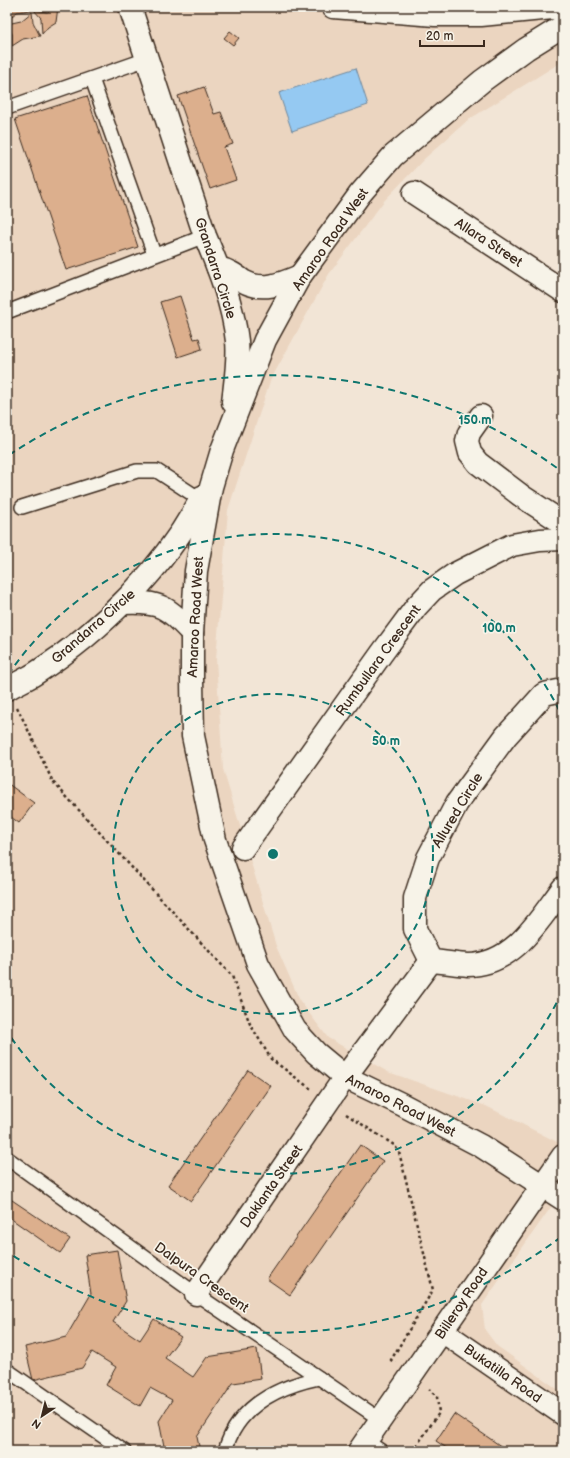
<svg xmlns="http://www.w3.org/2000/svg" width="570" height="1458" font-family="'Balsamiq Sans',sans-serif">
  <rect width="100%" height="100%" fill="#f2e5d6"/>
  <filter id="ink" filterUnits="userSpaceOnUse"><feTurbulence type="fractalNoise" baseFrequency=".025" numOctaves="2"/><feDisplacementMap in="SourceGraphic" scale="8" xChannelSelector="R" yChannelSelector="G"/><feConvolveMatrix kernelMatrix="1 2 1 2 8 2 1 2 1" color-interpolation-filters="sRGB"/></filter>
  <g filter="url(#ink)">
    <polygon fill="#ebd5c0" points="7,7 563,7 563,61 468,120 424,159 384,201 329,274 270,381 228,510 216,659 223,769 276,946 300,1001 328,1038 388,1072 486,1106 563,1145 563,1190 482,1305 485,1330 497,1346 563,1393 563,1451 7,1451"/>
    <polygon fill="#95c9f2" stroke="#71899d" points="356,68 368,105 292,131 279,93"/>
    <g fill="#dcaf8d" stroke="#3b2a1e">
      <polygon points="7,7 29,7 31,10 17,12 7,20"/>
      <polygon points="58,7 56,22 48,27 42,34 41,18 34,10 47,12"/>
      <polygon points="32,12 33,22 40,36 23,39 12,46 12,34 7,24 21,21"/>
      <polygon points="230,31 239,38 233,45 224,38"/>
      <polygon points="204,87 214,114 221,112 233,144 224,147 236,180 210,189 178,96"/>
      <polygon points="87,96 138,247 66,270 15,119"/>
      <polygon points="180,296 194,339 199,338 202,349 178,357 160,302"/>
      <polygon points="7,783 34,803 19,823 7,814"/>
      <polygon points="248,1070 271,1086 191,1201 168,1185"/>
      <polygon points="360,1145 383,1161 290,1295 267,1279"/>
      <polygon points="9,1198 70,1239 60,1253 7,1216 7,1201"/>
      <polygon points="117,1250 126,1301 113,1322 140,1340 154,1319 181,1337 165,1358 193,1377 207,1357 257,1349 261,1379 233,1383 197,1437 200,1451 165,1451 159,1421 172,1400 150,1388 140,1406 106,1385 116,1367 92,1352 82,1368 33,1380 25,1347 66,1337 91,1294 85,1255"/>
      <polygon points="454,1414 508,1451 451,1451 436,1441"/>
    </g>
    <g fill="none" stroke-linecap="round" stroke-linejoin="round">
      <g stroke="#3b2a1e" stroke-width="16">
        <g id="lane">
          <polyline points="92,79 154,254"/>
          <polyline points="7,108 147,59"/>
          <polyline points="7,312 205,236"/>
          <polyline points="22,507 137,471 157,471 200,499"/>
          <polyline points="7,1158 196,1294 381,1420"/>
          <polyline points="7,1370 124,1451"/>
          <polyline points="366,1441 381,1451"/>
          <path d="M225,1451C237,1407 276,1387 319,1378"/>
        </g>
      </g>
      <g stroke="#3b2a1e" stroke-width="25">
        <g id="street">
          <path d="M130,7L205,236C219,269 233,305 237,341C239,361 235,383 233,402"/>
          <polyline points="333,7 435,15 481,15 563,7"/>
          <polyline points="563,26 526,49 482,81 393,156 360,194 300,276 265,340 222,450 211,487 196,571 192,633 192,680 193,736 215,840 258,964 295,1030 316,1053 345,1077 401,1104 481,1146 563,1199"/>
          <polyline points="414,193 563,291"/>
          <path d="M218,268C228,270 235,275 243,281C262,292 281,284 300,276"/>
          <polyline points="481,416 469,433 467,441 470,453 478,463 523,497 563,523"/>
          <path d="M123,603C161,601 167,607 192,633"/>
          <path d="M7,689C17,683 27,679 36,673C103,630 165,567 202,497"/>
          <path d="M563,690L544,694L506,736L457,803L428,858L415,898V929L431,961C444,962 456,964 468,965C514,965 539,920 563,888"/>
          <polyline points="243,848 382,653 416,607 432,590 455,574 512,545 540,540 563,539"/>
          <polyline points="196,1294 345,1077 431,961"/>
          <polyline points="442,1331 563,1414"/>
          <polyline points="359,1451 563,1156"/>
        </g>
      </g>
      <g stroke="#3b2a1e" stroke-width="2.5" stroke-dasharray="3 3" stroke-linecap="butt">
        <path d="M7,615C10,625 12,630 7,640"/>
        <polyline points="17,707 53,782 232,976 250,1024 271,1059 311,1089"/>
        <polyline points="346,1114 394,1145 399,1152 433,1290 391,1360 395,1363"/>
        <polyline points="413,1451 439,1413 437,1397 429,1389"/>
      </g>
      <use href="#lane" stroke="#f7f3e8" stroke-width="13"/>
      <use href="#street" stroke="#f7f3e8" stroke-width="22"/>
    </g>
  </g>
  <g fill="none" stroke="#0f766e" stroke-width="2" stroke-dasharray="7 5">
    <circle cx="273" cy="854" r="160"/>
    <path d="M562 992A320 320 0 0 1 8 1033M8 675A320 320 0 0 1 562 716"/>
    <path d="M561 1237A479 479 0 0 1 9 1253M9 455A479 479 0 0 1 561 471"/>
  </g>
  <g text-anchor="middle" stroke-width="3.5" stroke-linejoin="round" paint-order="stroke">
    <g font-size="14" fill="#3b2a1e" stroke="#f7f3e8">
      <text transform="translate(330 239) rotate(-55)" y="5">Amaroo Road West</text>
      <text transform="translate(489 242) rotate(33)" y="5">Allara Street</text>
      <text transform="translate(216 268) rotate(72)" y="5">Grandarra Circle</text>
      <text transform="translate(195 617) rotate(-87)" y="5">Amaroo Road West</text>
      <text transform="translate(93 626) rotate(-41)" y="5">Grandarra Circle</text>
      <text transform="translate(378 660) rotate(-54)" y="5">Rumbullara Crescent</text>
      <text transform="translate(457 810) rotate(-59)" y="5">Allured Circle</text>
      <text transform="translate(401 1105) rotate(27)" y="5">Amaroo Road West</text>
      <text transform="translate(271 1186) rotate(-55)" y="5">Daklanta Street</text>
      <text transform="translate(202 1277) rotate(35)" y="5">Dalpura Crescent</text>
      <text transform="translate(461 1303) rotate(-56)" y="5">Billeroy Road</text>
      <text transform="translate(503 1373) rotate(35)" y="5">Bukatilla Road</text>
    </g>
  </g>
  <circle cx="273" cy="854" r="6" fill="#0f766e" stroke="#f7f3e8" stroke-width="2"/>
  <g font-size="12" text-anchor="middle" font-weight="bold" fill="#0f766e" stroke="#f7f3e8" stroke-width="3.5" stroke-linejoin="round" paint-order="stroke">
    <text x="475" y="424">150 m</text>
    <text x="499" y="632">100 m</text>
    <text x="386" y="745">50 m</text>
  </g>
  <rect width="570" height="1458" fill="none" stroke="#f7f3e8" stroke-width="24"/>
  <rect x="12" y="12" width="546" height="1434" fill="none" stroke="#3b2a1e" stroke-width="1.5" filter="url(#ink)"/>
  <g transform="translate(42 1416) rotate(215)" stroke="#f7f3e8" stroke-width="3" paint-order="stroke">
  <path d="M0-3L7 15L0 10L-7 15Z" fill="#3b2a1e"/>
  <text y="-6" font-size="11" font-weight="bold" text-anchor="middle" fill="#3b2a1e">N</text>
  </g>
  <path d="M420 40v6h64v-6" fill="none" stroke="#3b2a1e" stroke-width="2"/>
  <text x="426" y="40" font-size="12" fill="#3b2a1e" stroke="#f7f3e8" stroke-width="3" paint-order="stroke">20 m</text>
</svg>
